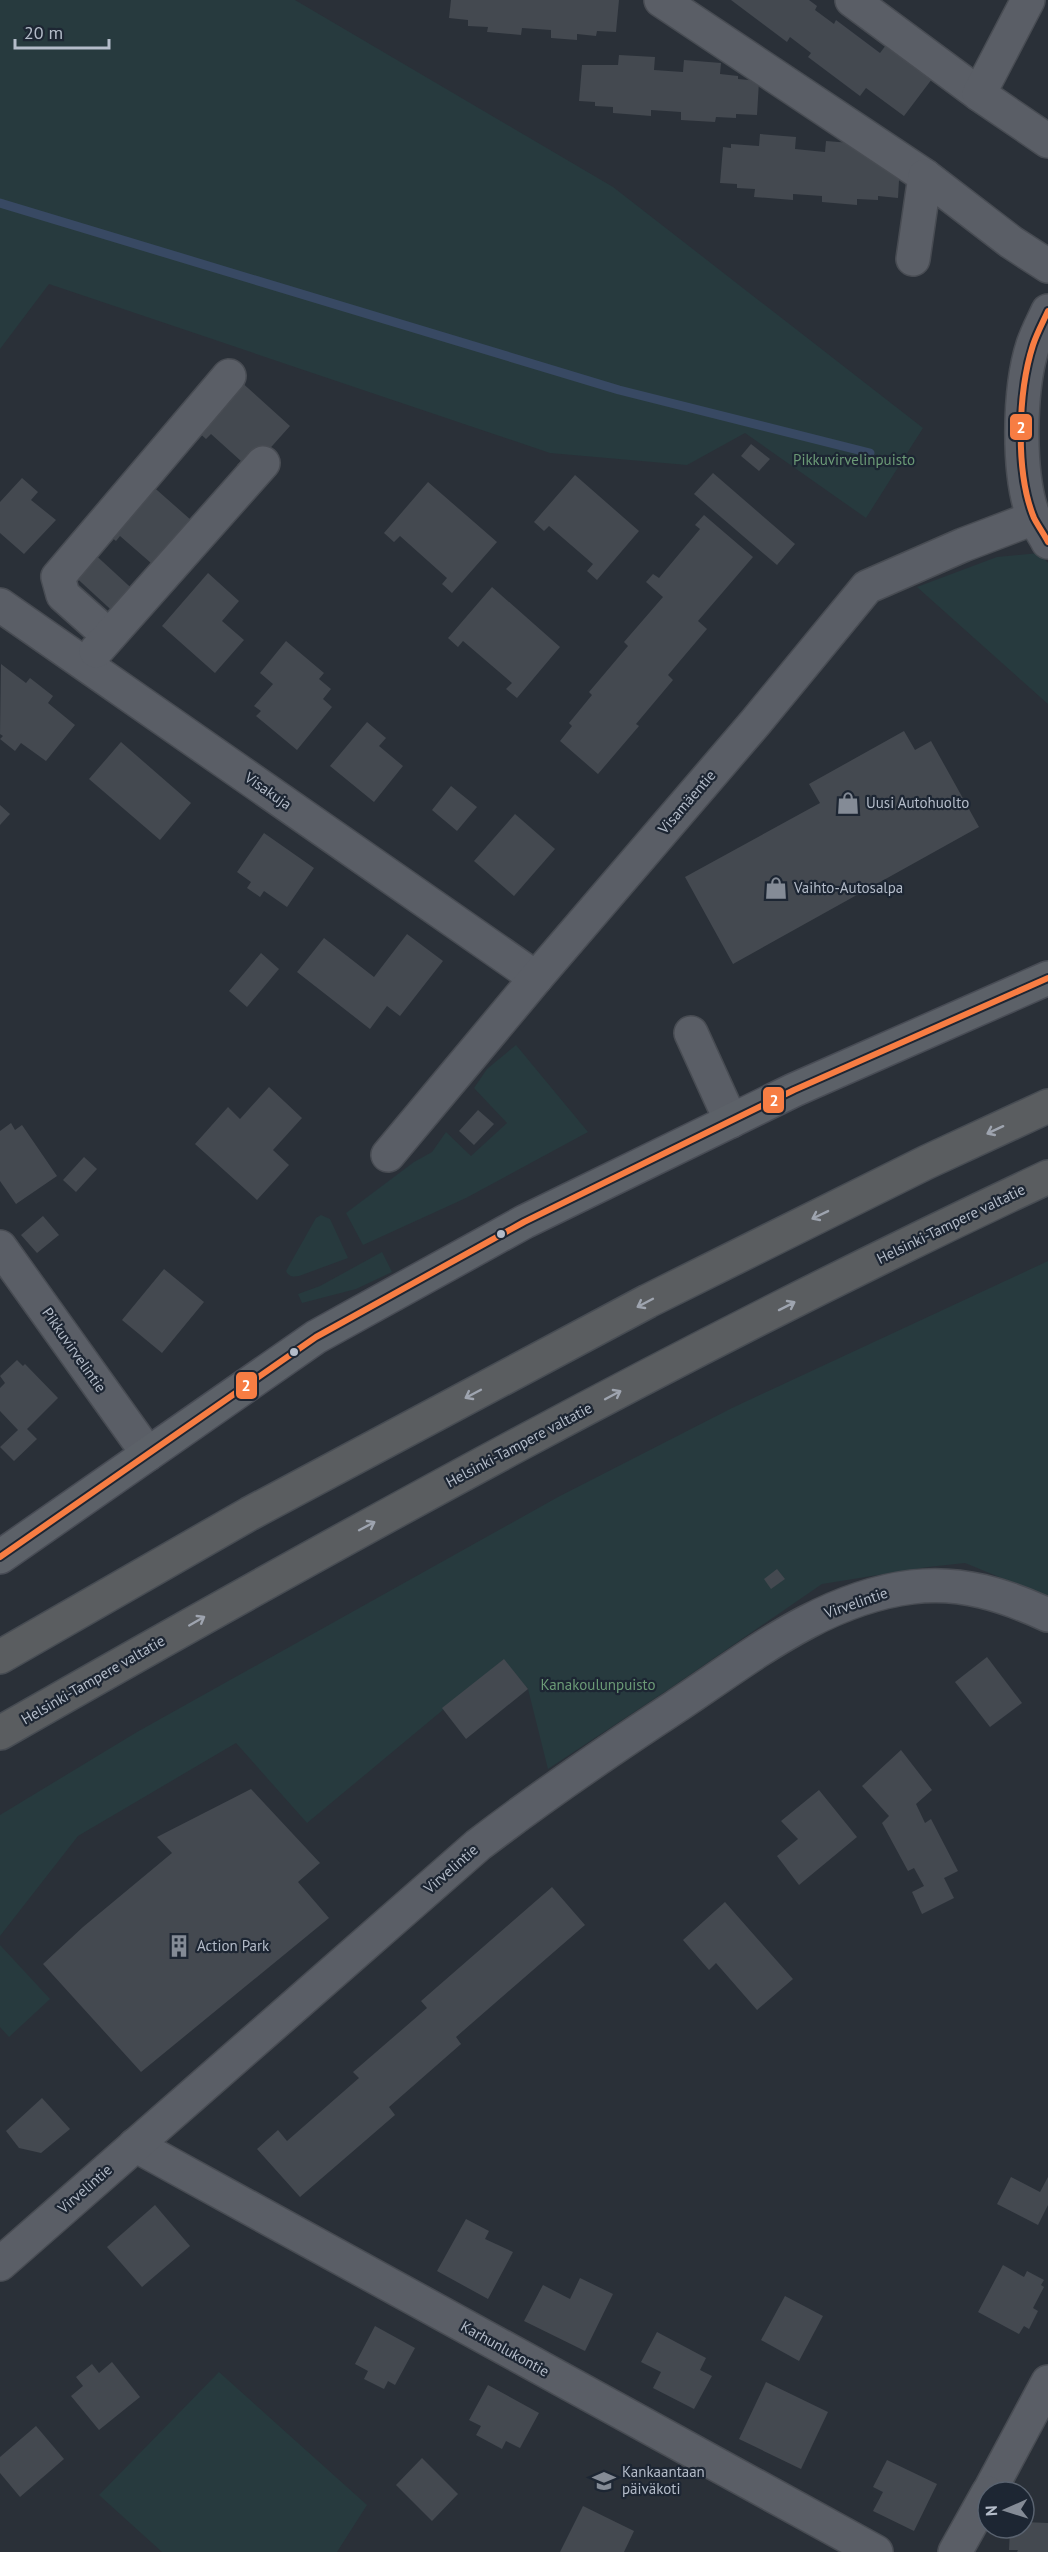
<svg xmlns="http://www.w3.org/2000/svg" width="1048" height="2552" font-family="'PT Sans',sans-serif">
  <rect width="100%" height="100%" fill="#2a3038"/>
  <g fill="#273a3e">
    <polygon points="0,0 295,0 613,187 923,428 866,518 745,433 687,465 550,453 49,284 0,349"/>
    <polygon points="1039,553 1048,563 1048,704 917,587 997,557"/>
    <polygon points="516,1045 588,1132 466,1198 363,1245 346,1213 414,1162 432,1152 446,1132 471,1156 507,1123 474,1088 487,1069"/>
    <path d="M321,1215L330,1219L348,1258L299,1276C293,1277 289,1277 286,1271L316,1218Z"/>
    <polygon points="382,1252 392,1272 356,1289 302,1303 298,1294 320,1286"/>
    <polygon points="1048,1261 1048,1597 965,1563 928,1567 822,1584 675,1685 548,1769 528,1689 503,1660 307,1823 236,1743 78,1836 0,1936 0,1815 137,1732 558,1497 732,1408"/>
    <polygon points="0,1945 50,1999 9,2037 0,2027"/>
    <polygon points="219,2372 367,2505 337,2552 162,2552 99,2495"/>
  </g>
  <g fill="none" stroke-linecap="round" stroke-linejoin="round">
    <polyline stroke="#384963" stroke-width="9" points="0,203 619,390 870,453"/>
  </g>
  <g fill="#444950">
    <polygon points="451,0 619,0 616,32 597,31 596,36 577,34 577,40 551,38 551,30 522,28 521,35 487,32 488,27 468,26 468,20 449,18"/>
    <polygon points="731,0 809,0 817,6 815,10 834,24 836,20 880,53 886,45 932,79 904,116 866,88 860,96 808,57 811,53 790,37 787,42"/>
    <polygon points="619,55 655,57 654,70 683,72 684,60 721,63 720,74 738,76 738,79 759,81 757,115 736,114 736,118 716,117 715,122 681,120 681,112 651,110 651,116 613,113 613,107 595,106 595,102 579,101 582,65 618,65"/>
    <polygon points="760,134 796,137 795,149 825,152 826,141 864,144 863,156 880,157 900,163 898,198 878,196 878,200 857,199 857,205 822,202 822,196 793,194 793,200 754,197 755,189 737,188 737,184 720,183 723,147 731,148 731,144 759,146"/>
    <polygon points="239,380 290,426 247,474 237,465 241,461 211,434 206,439 196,430"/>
    <polygon points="751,444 770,459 759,471 741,456"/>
    <polygon points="713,473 795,544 777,565 694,494"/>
    <polygon points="575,475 639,531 597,580 587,571 593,564 549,526 544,531 534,522"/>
    <polygon points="22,478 38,492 31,500 56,520 24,554 0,533 0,502"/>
    <polygon points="428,482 497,542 452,593 442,584 447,578 400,536 394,542 384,533"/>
    <polygon points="149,483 200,528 157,577 147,568 151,563 120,536 116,541 105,532"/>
    <polygon points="704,515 753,557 698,621 707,629 668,675 673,680 636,724 639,726 598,774 560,741 572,726 569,723 592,695 589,692 628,646 624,642 663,597 646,582 653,574 659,578 700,529 695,525"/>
    <polygon points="90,550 140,596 120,618 70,572"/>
    <polygon points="208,573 239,601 222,621 244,640 215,673 162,626"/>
    <polygon points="492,587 560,647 517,698 506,689 512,683 463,641 458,647 448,638"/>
    <polygon points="286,641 324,673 319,679 331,689 323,699 332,707 297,750 256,716 261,711 254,706 273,684 260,673"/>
    <polygon points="1,664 26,683 30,678 53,696 48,703 75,725 46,761 21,743 15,751 0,739 3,736 0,734"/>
    <polygon points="367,722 386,738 379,746 403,766 374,802 330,766"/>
    <polygon points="904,731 915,750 931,741 979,827 733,964 685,877 820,803 809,784"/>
    <polygon points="121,742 191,803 160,840 89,779"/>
    <polygon points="451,786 477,807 457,831 432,810"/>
    <polygon points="0,805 10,814 0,825"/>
    <polygon points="515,814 555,849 514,896 474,861"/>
    <polygon points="264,833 314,868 287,907 264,891 260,897 247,888 251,882 237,872"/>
    <polygon points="407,934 443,961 400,1016 387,1006 370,1029 297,972 324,938 374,977"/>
    <polygon points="261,953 279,969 247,1007 229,991"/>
    <polygon points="269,1087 302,1118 273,1150 289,1165 257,1200 195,1144 228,1107 240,1119"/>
    <polygon points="478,1110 494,1124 474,1145 459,1131"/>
    <polygon points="11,1123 15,1130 22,1125 57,1176 16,1204 0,1181 0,1131"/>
    <polygon points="84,1157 97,1169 76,1192 63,1180"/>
    <polygon points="43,1216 59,1235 37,1253 21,1235"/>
    <polygon points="164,1269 204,1302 162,1353 122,1320"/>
    <polygon points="17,1360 23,1366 25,1364 58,1398 27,1429 37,1439 14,1461 0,1447 18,1430 0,1411 0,1388 5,1383 0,1376"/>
    <polygon points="777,1569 785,1579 771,1589 764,1579"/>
    <polygon points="987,1657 1022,1703 990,1727 955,1682"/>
    <polygon points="504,1659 528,1689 466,1739 442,1708"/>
    <polygon points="901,1750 932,1790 916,1804 925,1823 931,1819 958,1871 944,1878 954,1898 922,1914 912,1892 924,1886 914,1868 908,1871 882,1823 889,1816 862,1786"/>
    <polygon points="251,1789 320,1863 298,1882 329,1918 141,2072 43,1964 83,1927 172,1853 157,1837"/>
    <polygon points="819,1790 857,1837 799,1885 777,1856 798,1839 781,1821"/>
    <polygon points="552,1887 585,1925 456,2037 461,2044 389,2107 395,2115 300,2197 257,2149 278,2130 287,2141 359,2078 353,2072 427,2008 421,2001"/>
    <polygon points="725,1902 793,1979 757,2010 716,1963 709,1970 683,1940"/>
    <polygon points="42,2098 70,2129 41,2153 19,2148 6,2131"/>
    <polygon points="1011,2177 1040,2192 1048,2177 1048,2205 1038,2225 997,2204"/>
    <polygon points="155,2205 190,2246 142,2287 107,2247"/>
    <polygon points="466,2219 489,2231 485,2239 513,2252 488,2299 437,2271"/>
    <polygon points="1003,2265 1024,2277 1027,2271 1044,2280 1041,2285 1044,2287 1033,2308 1038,2311 1029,2329 1024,2326 1019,2334 978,2312"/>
    <polygon points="580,2278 613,2294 585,2351 524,2321 543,2285 570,2299"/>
    <polygon points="785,2296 823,2316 799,2361 761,2340"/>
    <polygon points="375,2326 415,2348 395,2385 388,2381 384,2389 364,2379 368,2371 355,2364"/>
    <polygon points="657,2332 706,2358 700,2370 712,2376 694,2409 653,2388 661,2372 641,2362"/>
    <polygon points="112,2362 140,2397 99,2430 71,2396 83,2386 76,2377 92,2364 99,2373"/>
    <polygon points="766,2382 828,2412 801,2469 739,2439"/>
    <polygon points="488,2385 539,2413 520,2448 506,2441 502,2449 476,2435 481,2426 469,2420"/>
    <polygon points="36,2426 64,2459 20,2497 0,2473 0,2457"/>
    <polygon points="422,2458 458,2494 432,2521 396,2485"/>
    <polygon points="887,2460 937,2484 914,2531 873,2511 883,2492 873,2487"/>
    <polygon points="583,2506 634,2531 624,2552 560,2552"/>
    <polygon points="1024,2522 1048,2523 1048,2552 1017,2552 1018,2550 1009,2550 1010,2529 1024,2528"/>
  </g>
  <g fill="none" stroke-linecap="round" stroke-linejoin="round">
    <g stroke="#484c53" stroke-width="36">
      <g id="minor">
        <polyline points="661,0 925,176"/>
        <polyline points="852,0 979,94"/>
        <polyline points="1028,0 979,94 1048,141"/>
        <polyline points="913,259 925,176 1011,242 1048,266"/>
        <path d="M1048,311C1043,322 1037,333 1033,345C1019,388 1017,475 1034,518C1038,526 1044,534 1048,542"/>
        <polyline points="0,605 536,978"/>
        <polyline points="109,636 63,595 58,577 229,376"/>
        <polyline points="96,651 263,463"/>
        <polyline points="691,1033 731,1121"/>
        <polyline points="388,1155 536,978 755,723 867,587 963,545 1034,518"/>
        <polyline points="0,1247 148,1454"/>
        <polyline points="135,2145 876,2552"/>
        <path d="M0,2264L478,1845C542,1796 608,1751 675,1707C749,1658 822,1598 912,1587C962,1581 1004,1595 1048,1615"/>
        <polyline points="989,2492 1048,2382"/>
        <polyline points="955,2552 988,2493"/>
      </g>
    </g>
    <g stroke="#484c55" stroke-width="36">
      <polyline id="major" points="0,1557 316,1337 524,1222 794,1090 1048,978"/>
    </g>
    <g stroke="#474c53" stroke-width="36">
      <g id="highway">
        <polyline points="0,1657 249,1514 648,1301 927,1162 1048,1106"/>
        <path d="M0,1733C343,1537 690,1345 1048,1177"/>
      </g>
    </g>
    <use href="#minor" stroke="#5a5e66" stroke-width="33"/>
    <use href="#major" stroke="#5c6168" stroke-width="33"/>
    <use href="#highway" stroke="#5a5d60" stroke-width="33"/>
    <g stroke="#1d2633" stroke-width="10">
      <g id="bus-1">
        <path d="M1048,311C1043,322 1037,333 1033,345C1018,392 1015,472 1034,518C1038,526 1044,534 1048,542"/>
        <polyline points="0,1557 316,1337 524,1222 794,1090 1048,978"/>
      </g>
    </g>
    <use href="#bus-1" stroke="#f77d43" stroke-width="6"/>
  </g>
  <defs><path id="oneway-shaft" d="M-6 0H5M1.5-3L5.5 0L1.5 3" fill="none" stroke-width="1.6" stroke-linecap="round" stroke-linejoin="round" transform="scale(1.5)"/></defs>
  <g stroke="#9ea4af">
    <use href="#oneway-shaft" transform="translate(995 1130) rotate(155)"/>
    <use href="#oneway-shaft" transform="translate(820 1215) rotate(154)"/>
    <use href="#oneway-shaft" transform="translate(645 1303) rotate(152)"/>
    <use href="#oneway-shaft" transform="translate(787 1306) rotate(-27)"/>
    <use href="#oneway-shaft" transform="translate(473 1394) rotate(152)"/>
    <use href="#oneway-shaft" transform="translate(613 1395) rotate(-28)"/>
    <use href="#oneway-shaft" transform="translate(367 1526) rotate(-28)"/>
    <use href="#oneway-shaft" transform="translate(197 1621) rotate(-30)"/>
  </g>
  <defs>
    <g id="shop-bare" transform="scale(1.8)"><path d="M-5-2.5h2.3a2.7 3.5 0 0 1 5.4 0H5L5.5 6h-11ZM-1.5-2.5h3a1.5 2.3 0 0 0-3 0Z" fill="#848b96" stroke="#1d2633" stroke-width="2.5" paint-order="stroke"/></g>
    <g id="building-bare" transform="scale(1.8)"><path d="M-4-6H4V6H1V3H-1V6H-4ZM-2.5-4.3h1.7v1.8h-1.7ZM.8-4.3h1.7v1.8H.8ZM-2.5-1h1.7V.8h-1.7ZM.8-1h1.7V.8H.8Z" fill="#848b96" stroke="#1d2633" stroke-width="2.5" paint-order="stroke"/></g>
    <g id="school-bare" transform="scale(1.8)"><path d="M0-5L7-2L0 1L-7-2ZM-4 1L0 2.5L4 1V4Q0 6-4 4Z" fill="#848b96" stroke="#1d2633" stroke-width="2.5" paint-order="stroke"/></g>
  </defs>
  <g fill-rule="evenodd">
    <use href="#shop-bare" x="848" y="803"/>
    <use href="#shop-bare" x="776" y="888"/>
    <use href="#building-bare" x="179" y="1946"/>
    <use href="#school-bare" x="604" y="2481"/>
  </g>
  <g fill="#b4bcc9" stroke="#1d2633" stroke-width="2">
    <circle cx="501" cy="1234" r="5"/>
    <circle cx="294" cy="1352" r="5"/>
  </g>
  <g text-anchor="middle" stroke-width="4.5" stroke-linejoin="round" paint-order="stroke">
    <g font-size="15" fill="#6b9a76" stroke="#1d2633">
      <text x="854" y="465">Pikkuvirvelinpuisto</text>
      <text x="598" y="1690">Kanakoulunpuisto</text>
    </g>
    <g font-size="15" fill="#b4bcc9" stroke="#1d2633">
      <text transform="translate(268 791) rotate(35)" y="5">Visakuja</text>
      <text transform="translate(687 802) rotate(-49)" y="5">Visamäentie</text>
      <text transform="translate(951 1224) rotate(-26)" y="5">Helsinki-Tampere valtatie</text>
      <text transform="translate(74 1350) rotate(55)" y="5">Pikkuvirvelintie</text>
      <text transform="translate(519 1445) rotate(-28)" y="5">Helsinki-Tampere valtatie</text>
      <text transform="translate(856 1603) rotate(-19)" y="5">Virvelintie</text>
      <text transform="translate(93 1680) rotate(-30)" y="5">Helsinki-Tampere valtatie</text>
      <text transform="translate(451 1869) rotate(-41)" y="5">Virvelintie</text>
      <text transform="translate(85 2189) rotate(-41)" y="5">Virvelintie</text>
      <text transform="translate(505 2349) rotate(29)" y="5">Karhunlukontie</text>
    </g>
    <g font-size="15" fill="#b4bcc9" stroke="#1d2633" text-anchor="start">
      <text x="866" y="808">Uusi Autohuolto</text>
      <text x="794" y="893">Vaihto-Autosalpa</text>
      <text x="197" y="1951">Action Park</text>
      <text x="622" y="2477">Kankaantaan<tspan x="622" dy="17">päiväkoti</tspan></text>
    </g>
  </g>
  <g stroke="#1d2633" stroke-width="2">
    <rect x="1009" y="413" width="24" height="28" rx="6" fill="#f77d43"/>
    <rect x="762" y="1086" width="23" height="28" rx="6" fill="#f77d43"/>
    <rect x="235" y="1371" width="23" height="29" rx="6" fill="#f77d43"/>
  </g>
  <g font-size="16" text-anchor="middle" font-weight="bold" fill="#fff">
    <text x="1021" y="433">2</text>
    <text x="774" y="1106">2</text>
    <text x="246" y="1391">2</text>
  </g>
  <g transform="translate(1006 2510) rotate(267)"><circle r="28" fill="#1d2633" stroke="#59626f" stroke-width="1.5"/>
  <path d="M0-4.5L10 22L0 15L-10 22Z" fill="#848b96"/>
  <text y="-9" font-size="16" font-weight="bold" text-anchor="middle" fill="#b4bcc9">N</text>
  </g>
  <path d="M15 39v9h94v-9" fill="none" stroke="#b4bcc9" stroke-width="3"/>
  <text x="24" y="39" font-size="18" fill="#b4bcc9" stroke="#1d2633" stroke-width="4.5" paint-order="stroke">20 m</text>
</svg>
